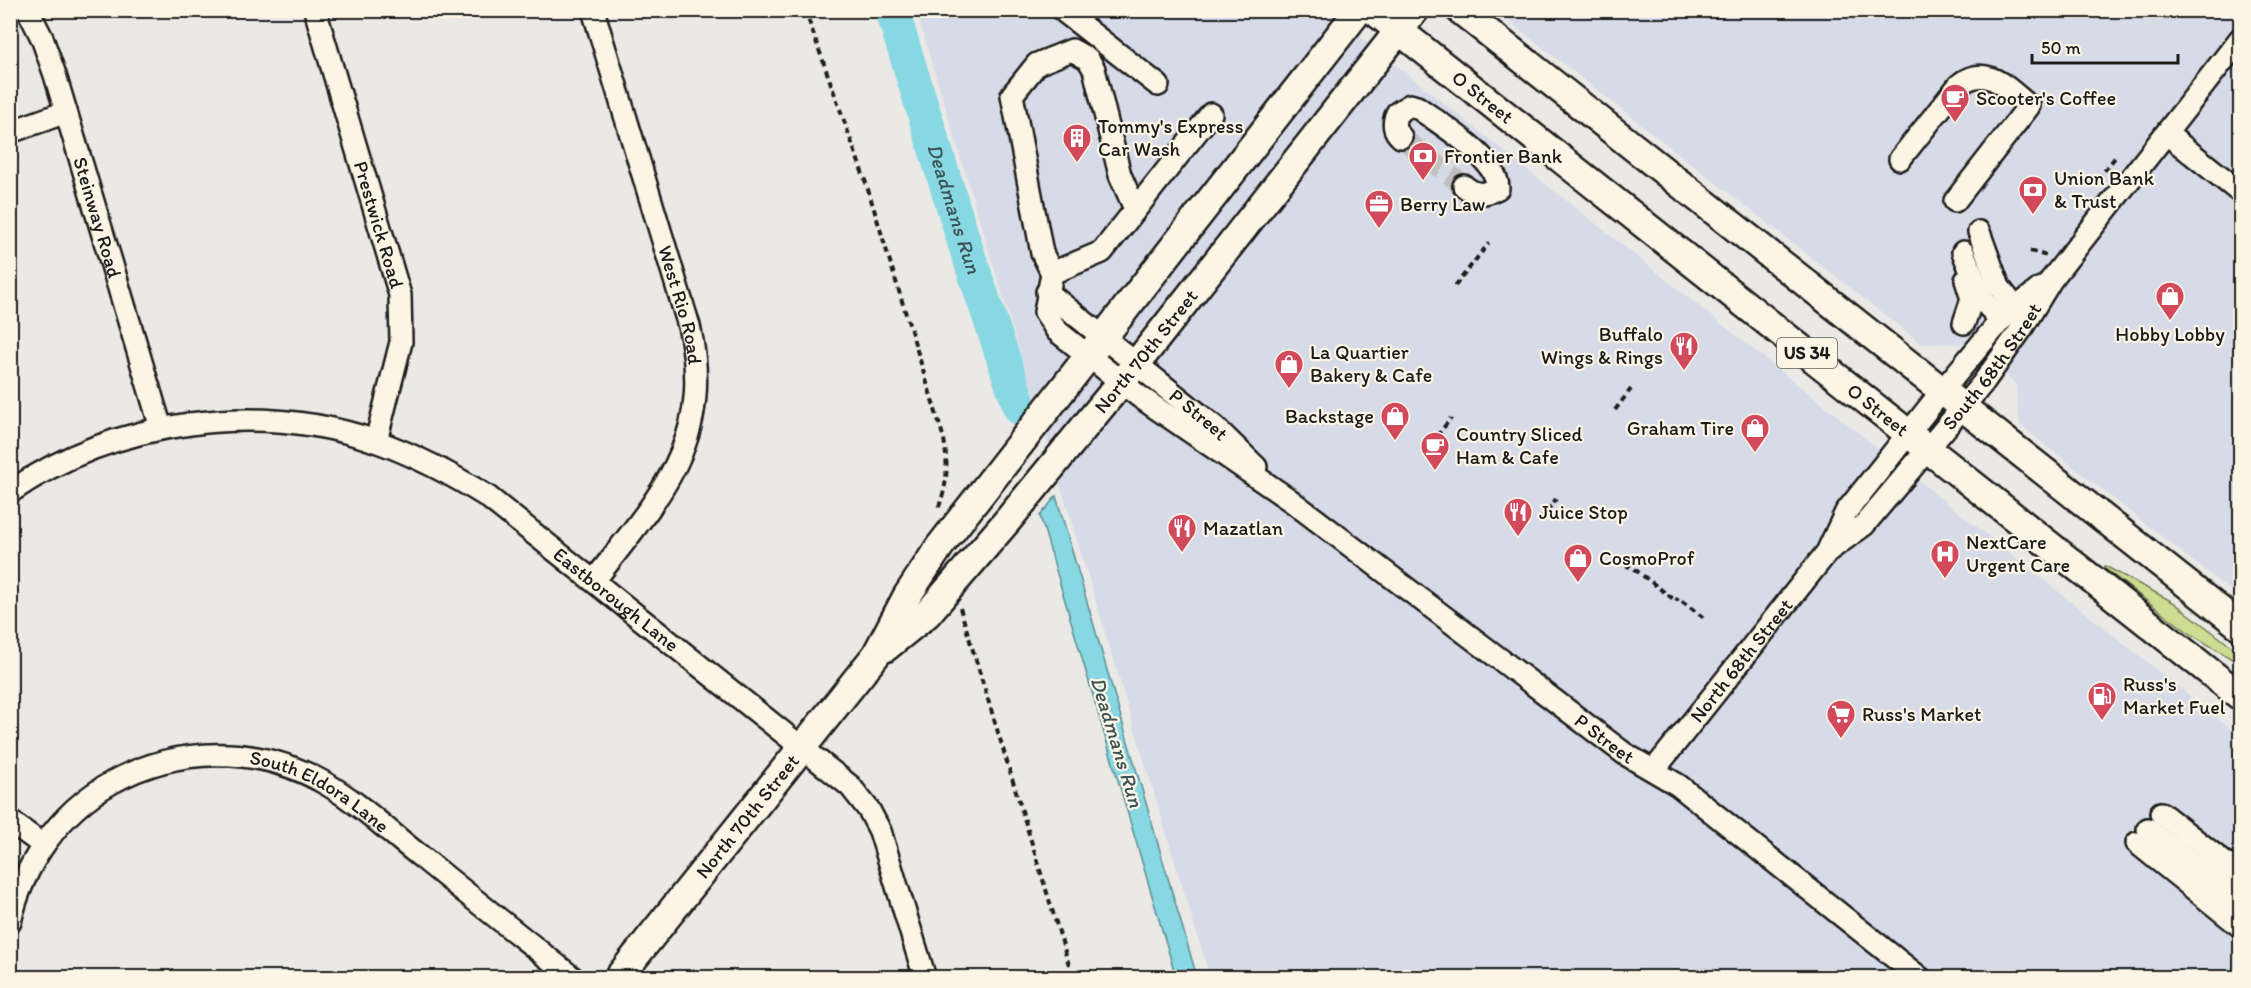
<svg xmlns="http://www.w3.org/2000/svg" width="2251" height="988" font-family="Itim,sans-serif">
  <rect width="100%" height="100%" fill="#ebe9e6"/>
  <filter id="ink" filterUnits="userSpaceOnUse"><feTurbulence type="fractalNoise" baseFrequency=".0167" numOctaves="2"/><feDisplacementMap in="SourceGraphic" scale="12" xChannelSelector="R" yChannelSelector="G"/><feConvolveMatrix kernelMatrix="1 2 1 2 8 2 1 2 1" color-interpolation-filters="sRGB"/></filter>
  <g filter="url(#ink)">
    <g fill="#d6dbe7">
      <polygon points="916,11 1328,11 2240,736 2240,977 1210,977"/>
      <polygon points="1496,11 2240,11 2240,598 2020,425 2015,383 1966,343 1922,344"/>
    </g>
    <polygon fill="#ccdc90" stroke="#747c56" stroke-width="1.5" points="2105,566 2173,602 2240,653 2240,664 2189,633 2104,568"/>
    <polygon fill="#87d8e2" stroke="#5c8d93" stroke-width="1.5" points="1056,496 1197,977 1176,977 1040,516"/>
    <g fill="none" stroke-linecap="round" stroke-linejoin="round">
      <path stroke="#87d8e2" stroke-width="34" id="s1" d="M892,10L965,245L1020,408"/>
      <polyline stroke="#c2c0be" stroke-width="21" stroke-dasharray="21 10" stroke-linecap="butt" points="1401,137 1464,186"/>
      <g stroke="#1c1c1c" stroke-width="26">
        <g id="minor">
          <path id="s2" d="M28,10L42,38L55,75L161,428"/>
          <path id="s3" d="M315,10L400,295L401,342L376,441"/>
          <path id="s4" d="M593,10L689,326C716,441 658,497 594,581"/>
          <polyline points="1062,10 1158,85"/>
          <path id="s5" d="M1211,114L1102,252L1052,273L1045,312L1057,331L1140,397L1290,500L1625,754L1678,785L1920,978"/>
          <polyline points="10,132 66,112"/>
          <polyline points="2167,134 2240,192"/>
          <path d="M1401,137C1393,130 1393,122 1397,113L1410,105L1417,107C1441,125 1497,157 1498,188C1484,195 1476,196 1464,186"/>
          <path d="M1900,159L1959,85C1986,63 2007,88 2029,106L1955,201"/>
          <polyline points="1979,232 1999,287 2015,307"/>
          <polyline points="1963,252 1983,301 2001,320"/>
          <polyline points="1052,273 1042,253 1012,95 1037,64 1072,50 1088,59 1094,69 1120,175 1135,209"/>
          <path id="s6" d="M1047,292L1216,428L1256,467"/>
          <polyline points="1964,323 1972,299 1966,280"/>
          <path id="s7" d="M10,492C114,420 259,400 378,442C417,456 453,475 488,497L850,786L869,810L880,831L925,978"/>
          <polyline points="1829,548 1846,512 1942,391 2001,320 2041,288"/>
          <path id="s8" d="M1654,770L1828,551L1864,525L1983,383L2020,331L2051,280L2240,39"/>
          <polyline points="2161,813 2240,875"/>
          <polyline points="10,821 43,845"/>
          <polyline points="2148,829 2240,901"/>
          <polyline points="2137,843 2240,926"/>
          <path id="s9" d="M10,922C23,865 59,812 111,783C177,746 258,745 323,782C359,802 391,834 424,859C473,899 523,938 573,978"/>
        </g>
      </g>
      <g stroke="#1c1c1c" stroke-width="32">
        <g id="major">
          <path id="s10" d="M1373,10L2240,696"/>
          <polyline points="1460,10 2240,626"/>
          <path id="s11" d="M885,648L927,614L1008,520L1137,363L1415,10"/>
          <path id="s12" d="M618,978L876,655L907,596L940,546L1359,10"/>
        </g>
      </g>
      <g stroke="#1c1c1c" stroke-width="4" stroke-dasharray="6 4.5" stroke-linecap="butt">
        <path d="M805,10L866,183L944,439C948,466 948,484 938,509"/>
        <polyline points="2098,179 2117,155"/>
        <polyline points="2030,251 2047,256"/>
        <polyline points="1455,286 1489,243"/>
        <polyline points="1615,410 1631,389"/>
        <polyline points="1437,436 1451,418"/>
        <polyline points="1541,519 1556,499"/>
        <polyline points="1627,568 1629,565 1676,601 1678,598"/>
        <polyline points="1682,601 1704,618"/>
        <polyline points="960,608 1073,978"/>
      </g>
      <use href="#minor" stroke="#fcf5e5" stroke-width="21"/>
      <use href="#major" stroke="#fcf5e5" stroke-width="27"/>
    </g>
  </g>
  <defs>
    <g id="cafe-pin" transform="scale(1.5)"><path d="M0 17L-7.5 6A9.5 9.5 0 1 1 7.5 6Z" fill="#d1495b" stroke="#fcf5e5"/><path d="M-5.5-4.5H6V0H3Q3 3.5 0 3.5H-2.5Q-5.5 3.5-5.5 0ZM3-3.2v2h1.7v-2ZM-6 4.5H4V6H-6Z" fill="#fff"/></g>
    <g id="building-pin" transform="scale(1.5)"><path d="M0 17L-7.5 6A9.5 9.5 0 1 1 7.5 6Z" fill="#d1495b" stroke="#fcf5e5"/><path d="M-4-6H4V6H1V3H-1V6H-4ZM-2.5-4.3h1.7v1.8h-1.7ZM.8-4.3h1.7v1.8H.8ZM-2.5-1h1.7V.8h-1.7ZM.8-1h1.7V.8H.8Z" fill="#fff"/></g>
    <g id="bank-pin" transform="scale(1.5)"><path d="M0 17L-7.5 6A9.5 9.5 0 1 1 7.5 6Z" fill="#d1495b" stroke="#fcf5e5"/><path d="M-6-4H6V4H-6ZM0-2.3a2.3 2.3 0 1 0 0 4.6a2.3 2.3 0 1 0 0-4.6Z" fill="#fff"/></g>
    <g id="office-pin" transform="scale(1.5)"><path d="M0 17L-7.5 6A9.5 9.5 0 1 1 7.5 6Z" fill="#d1495b" stroke="#fcf5e5"/><path d="M-6-3h4V-5.5h4V-3h4V5H-6ZM-1-4.5V-3h2v-1.5ZM-6 0V1H6V0Z" fill="#fff"/></g>
    <g id="shop-pin" transform="scale(1.5)"><path d="M0 17L-7.5 6A9.5 9.5 0 1 1 7.5 6Z" fill="#d1495b" stroke="#fcf5e5"/><path d="M-5-2.5h2.3a2.7 3.5 0 0 1 5.4 0H5L5.5 6h-11ZM-1.5-2.5h3a1.5 2.3 0 0 0-3 0Z" fill="#fff"/></g>
    <g id="restaurant-pin" transform="scale(1.5)"><path d="M0 17L-7.5 6A9.5 9.5 0 1 1 7.5 6Z" fill="#d1495b" stroke="#fcf5e5"/><path d="M-5-6h1v4h1v-4h1v4h1v-4h1v5L-1.5 .5V6h-2V.5L-5-1ZM5-6V6H3V1.5H1.5Q1.5-4 5-6Z" fill="#fff"/></g>
    <g id="hospital-pin" transform="scale(1.5)"><path d="M0 17L-7.5 6A9.5 9.5 0 1 1 7.5 6Z" fill="#d1495b" stroke="#fcf5e5"/><path d="M-5-5h3v3.5h4V-5h3V5h-3V1.5h-4V5h-3Z" fill="#fff"/></g>
    <g id="fuel-pin" transform="scale(1.5)"><path d="M0 17L-7.5 6A9.5 9.5 0 1 1 7.5 6Z" fill="#d1495b" stroke="#fcf5e5"/><path d="M-5.5-6h7V0h2V4h1.3V-2.5L3-4.5l.8-.8L6-3V5H2.5V1h-1V6h-7ZM-4.2-4.7v3.2H.2V-4.7Z" fill="#fff"/></g>
    <g id="supermarket-pin" transform="scale(1.5)"><path d="M0 17L-7.5 6A9.5 9.5 0 1 1 7.5 6Z" fill="#d1495b" stroke="#fcf5e5"/><path d="M-6-5.5h2.5l.6 2H6L4.5 2H-2.5L-4.4-4H-6ZM-1.5 3.2a1.3 1.3 0 1 0 .1 0ZM3 3.2a1.3 1.3 0 1 0 .1 0Z" fill="#fff"/></g>
  </defs>
  <g fill-rule="evenodd">
    <use href="#cafe-pin" x="1955" y="98"/>
    <use href="#building-pin" x="1077" y="138"/>
    <use href="#bank-pin" x="1423" y="156"/>
    <use href="#bank-pin" x="2033" y="190"/>
    <use href="#office-pin" x="1379" y="204"/>
    <use href="#shop-pin" x="2170" y="296"/>
    <use href="#restaurant-pin" x="1684" y="346"/>
    <use href="#shop-pin" x="1289" y="364"/>
    <use href="#shop-pin" x="1395" y="416"/>
    <use href="#shop-pin" x="1755" y="428"/>
    <use href="#cafe-pin" x="1435" y="446"/>
    <use href="#restaurant-pin" x="1518" y="512"/>
    <use href="#restaurant-pin" x="1182" y="528"/>
    <use href="#hospital-pin" x="1945" y="554"/>
    <use href="#shop-pin" x="1578" y="558"/>
    <use href="#fuel-pin" x="2102" y="696"/>
    <use href="#supermarket-pin" x="1841" y="714"/>
  </g>
  <g text-anchor="middle" stroke-width="4.5" stroke-linejoin="round" paint-order="stroke">
    <rect fill="#fcf5e5" stroke="#5f5d58" stroke-width="1.5" x="1777" y="338" width="60" height="30" rx="4.5"/>
    <g font-size="18" font-weight="bold" fill="#1c1c1c">
      <text x="1807" y="359">US 34</text>
    </g>
    <g font-size="20" fill="#1c1c1c" stroke="#fcf5e5">
      <text dy="7" stroke="none"><textPath href="#s10" startOffset="140">O Street</textPath></text>
      <text dy="7" stroke="none"><textPath href="#s2" startOffset="219">Steinway Road</textPath></text>
      <text dy="7" stroke="none"><textPath href="#s3" startOffset="224">Prestwick Road</textPath></text>
      <text dy="7" stroke="none"><textPath href="#s4" startOffset="308">West Rio Road</textPath></text>
      <text dy="7" stroke="none"><textPath href="#s11" startOffset="396">North 70th Street</textPath></text>
      <text dy="7" stroke="none"><textPath href="#s8" startOffset="528">South 68th Street</textPath></text>
      <text dy="7" stroke="none"><textPath href="#s10" startOffset="644">O Street</textPath></text>
      <text dy="7" stroke="none"><textPath href="#s6" startOffset="195">P Street</textPath></text>
      <text dy="7" stroke="none"><textPath href="#s7" startOffset="672">Eastborough Lane</textPath></text>
      <text dy="7" stroke="none"><textPath href="#s8" startOffset="140">North 68th Street</textPath></text>
      <text dy="7" stroke="none"><textPath href="#s5" startOffset="975">P Street</textPath></text>
      <text dy="7" stroke="none"><textPath href="#s9" startOffset="399">South Eldora Lane</textPath></text>
      <text dy="7" stroke="none"><textPath href="#s12" startOffset="207">North 70th Street</textPath></text>
    </g>
    <g font-size="20" fill="#1c1c1c" stroke="#fcf5e5" text-anchor="start">
      <text x="1976" y="105">Scooter's Coffee</text>
      <text x="1098" y="133">Tommy's Express<tspan x="1098" dy="23">Car Wash</tspan></text>
      <text x="1444" y="163">Frontier Bank</text>
      <text x="2054" y="185">Union Bank<tspan x="2054" dy="23">&amp; Trust</tspan></text>
      <text x="1400" y="211">Berry Law</text>
      <text x="1663" y="341" text-anchor="end">Buffalo<tspan x="1663" dy="23">Wings &amp; Rings</tspan></text>
      <text x="2170" y="341" text-anchor="middle">Hobby Lobby</text>
      <text x="1310" y="359">La Quartier<tspan x="1310" dy="23">Bakery &amp; Cafe</tspan></text>
      <text x="1374" y="423" text-anchor="end">Backstage</text>
      <text x="1734" y="435" text-anchor="end">Graham Tire</text>
      <text x="1456" y="441">Country Sliced<tspan x="1456" dy="23">Ham &amp; Cafe</tspan></text>
      <text x="1539" y="519">Juice Stop</text>
      <text x="1203" y="535">Mazatlan</text>
      <text x="1966" y="549">NextCare<tspan x="1966" dy="23">Urgent Care</tspan></text>
      <text x="1599" y="565">CosmoProf</text>
      <text x="2123" y="691">Russ's<tspan x="2123" dy="23">Market Fuel</tspan></text>
      <text x="1862" y="721">Russ's Market</text>
    </g>
    <g font-size="21" font-style="italic" fill="#3c5457" stroke="#fcf5e5">
      <text dy="7" stroke="none"><textPath href="#s1" startOffset="208">Deadmans Run</textPath></text>
      <text transform="translate(1117 742) rotate(73)" y="7">Deadmans Run</text>
    </g>
  </g>
  <rect width="2251" height="988" fill="none" stroke="#fcf5e5" stroke-width="36"/>
  <rect x="18" y="18" width="2215" height="952" fill="none" stroke="#1c1c1c" stroke-width="2" filter="url(#ink)"/>
  <path d="M2032 54v9h146v-9" fill="none" stroke="#1c1c1c" stroke-width="3"/>
  <text x="2041" y="54" font-size="18" fill="#1c1c1c" stroke="#fcf5e5" stroke-width="4.5" paint-order="stroke">50 m</text>
</svg>
